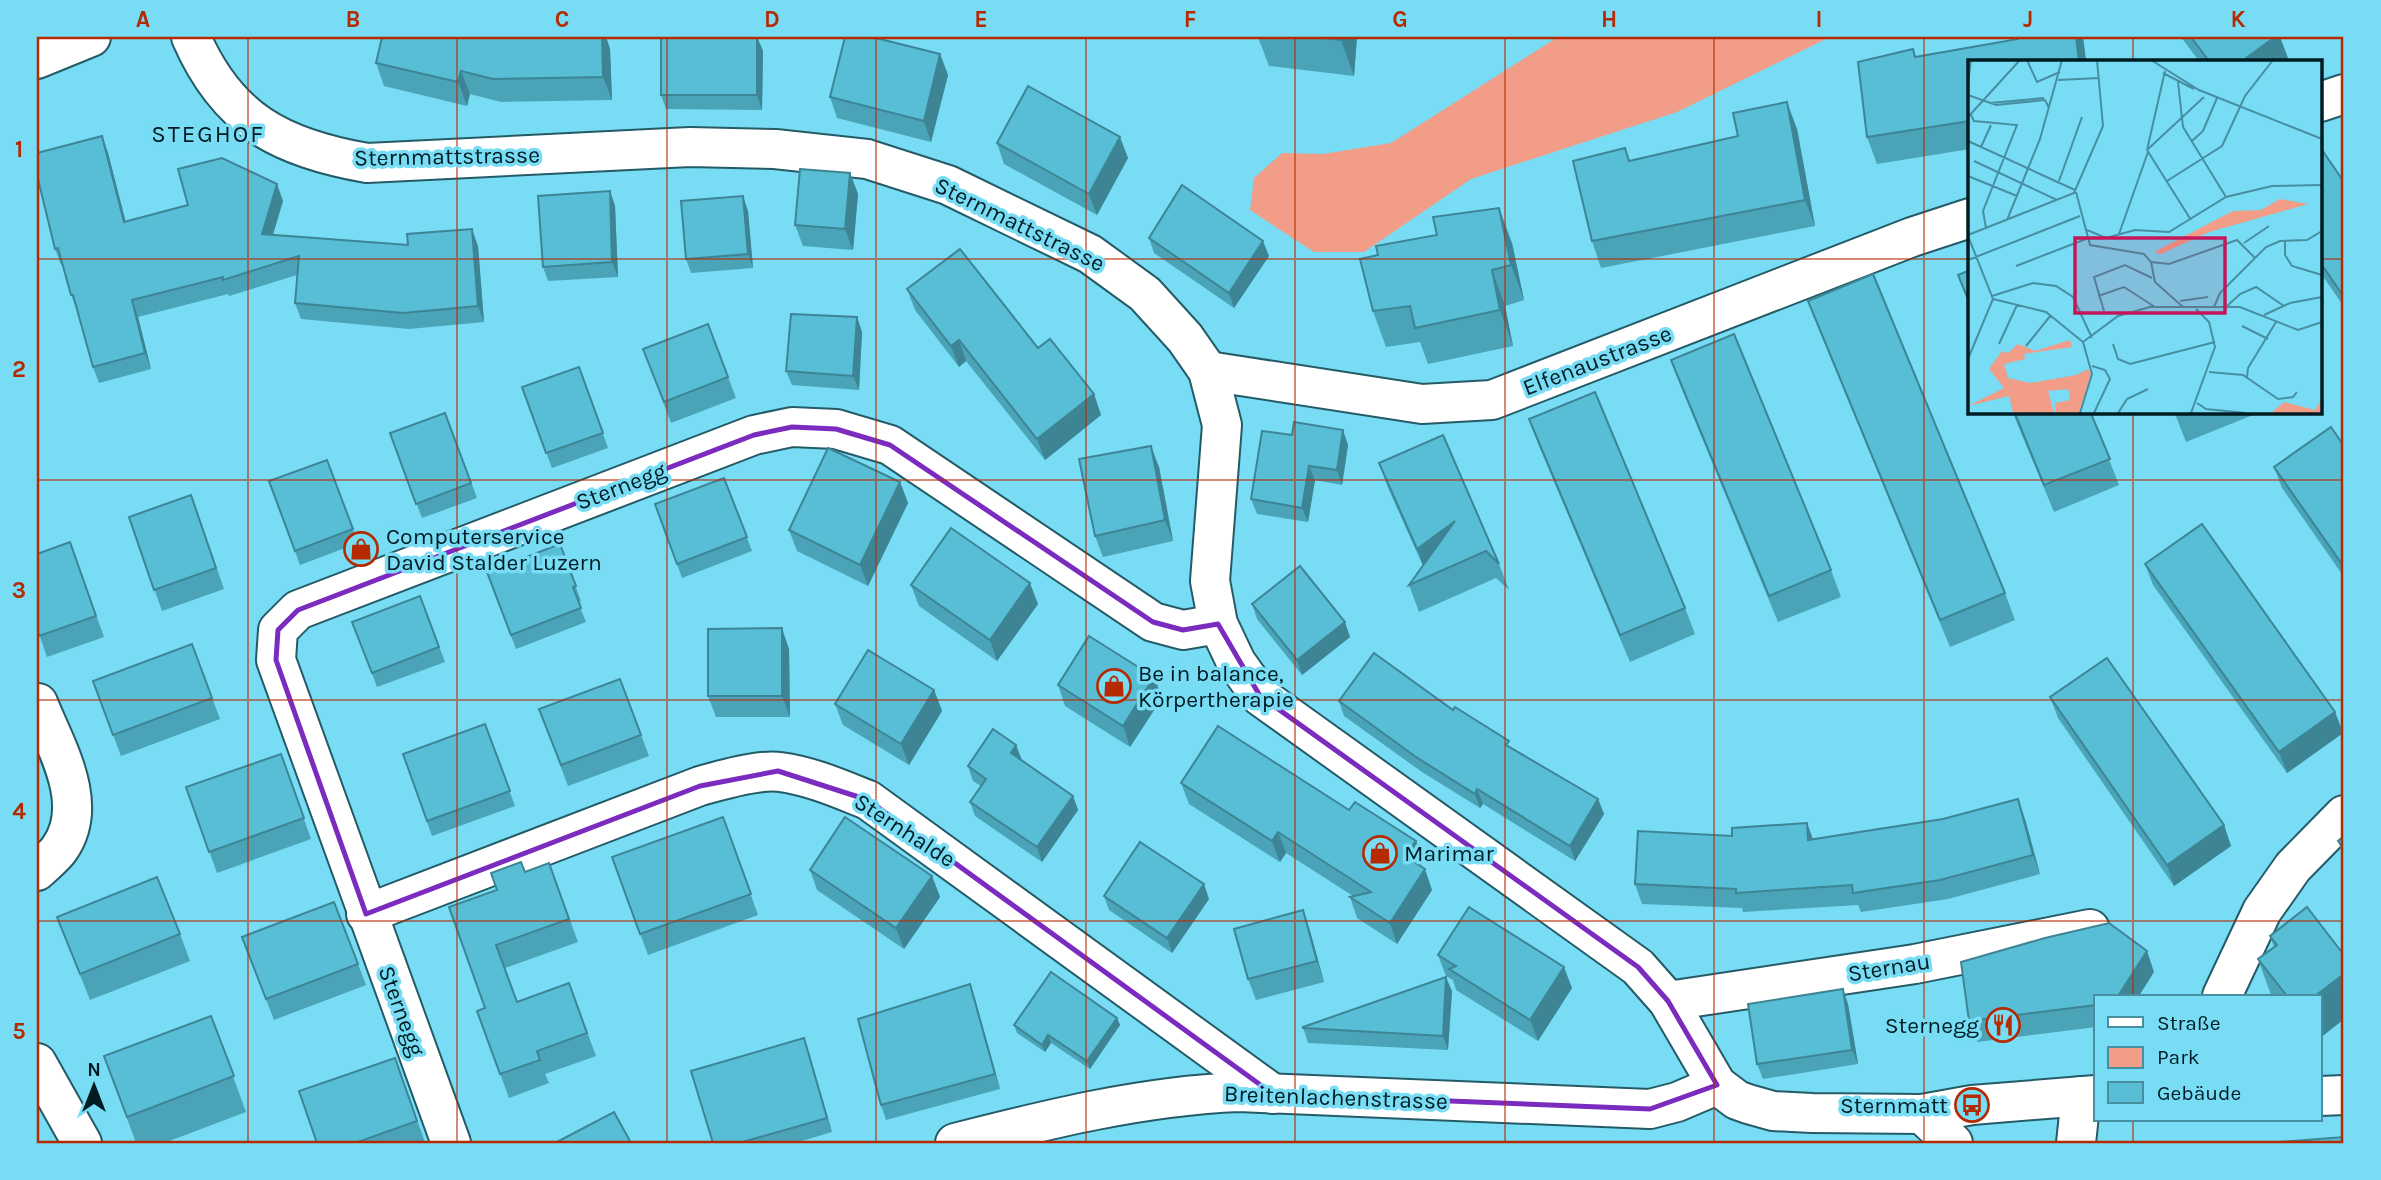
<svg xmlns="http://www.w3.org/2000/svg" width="2381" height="1180" font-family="Karla,sans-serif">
  <rect width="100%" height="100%" fill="#77dcf4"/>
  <polygon fill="#f29d88" points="1558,37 1830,37 1677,112 1471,179 1364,252 1314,252 1250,210 1254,178 1282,153 1323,154 1391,143"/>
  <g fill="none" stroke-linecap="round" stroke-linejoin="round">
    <g stroke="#245b67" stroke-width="42">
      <g id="minor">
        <path d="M191,37C227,120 280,148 367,163L690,147L775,149L867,159L948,185L1090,254L1145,294L1185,338L1208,371L1222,425L1210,581L1218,624L1236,662L1260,696L1638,967L1668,1001L1717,1085L1737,1100L1748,1104L1773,1111L1812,1113L1922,1114L1972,1105L2096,1095"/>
        <polyline points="37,59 91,37"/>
        <polyline points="2320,102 2344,94"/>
        <polyline points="1208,371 1422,404 1492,400 1912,237 1970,218"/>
        <path d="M37,871C44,864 55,856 60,848C91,803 55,746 38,703"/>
        <path d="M366,914L700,786C721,780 760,769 780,772C811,776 840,789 868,800L1273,1094"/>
        <polyline points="2222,996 2262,911 2293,867 2344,815"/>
        <polyline points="1668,1001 1915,964 2090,929"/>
        <polyline points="37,1063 82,1143"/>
        <polyline points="2320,1096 2344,1095"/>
        <polyline points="1922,1114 1953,1143"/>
        <polyline points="451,1143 276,660 278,630 298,610 754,435 792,427 836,429 890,445 1153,622 1183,630 1218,624"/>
        <path d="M955,1143C1049,1119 1142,1096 1239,1092L1650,1109L1677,1102L1717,1085"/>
        <polyline points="2076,1143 2081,1096"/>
      </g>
    </g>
    <use href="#minor" stroke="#fff" stroke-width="38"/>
  </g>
  <g fill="#4ba3b7">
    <polygon points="382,37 606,37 610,49 612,100 501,102 470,94 467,106 384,86 376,63"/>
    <polygon points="757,37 763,51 762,110 666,109 661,95"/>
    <polygon points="1258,37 1357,37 1354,76 1269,66"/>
    <polygon points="2018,37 2083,37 2086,61 1970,61 1970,149 1877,164 1867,137 1913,49 1916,57 2018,39"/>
    <polygon points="2181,37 2280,37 2289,61 2199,61"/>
    <polygon points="940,54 948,75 931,142 837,118 830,97"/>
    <polygon points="1797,129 1815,226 1601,268 1592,241 1629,161"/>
    <polygon points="102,136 108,153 125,221 283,201 273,235 408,245 478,246 484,322 409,329 301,319 295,303 297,275 229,296 228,294 138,317 151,369 99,383 93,367 78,312 71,295 63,265 61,265 55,249"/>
    <polygon points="997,143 1128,158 1097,215 1004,164"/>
    <polygon points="2320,147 2344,182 2344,307 2320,272"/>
    <polygon points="850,173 858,194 853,250 803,246 795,225"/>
    <polygon points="610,191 615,206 618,277 548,281 543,267"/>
    <polygon points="748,211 753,268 691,273 686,259"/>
    <polygon points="1149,238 1269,256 1234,308 1154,253"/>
    <polygon points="1512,243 1524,300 1505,306 1513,346 1428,364 1420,342 1386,347 1373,311"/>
    <polygon points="907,289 1038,348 1094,394 1101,415 1045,460 966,361 959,367 915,310"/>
    <polygon points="1808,301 2005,593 2015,620 1950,647 1818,327"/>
    <polygon points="857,317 862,332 859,390 792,385 786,371"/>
    <polygon points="643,349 728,377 736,398 671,423"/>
    <polygon points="1671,360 1831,570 1841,597 1778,622 1681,387"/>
    <polygon points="579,367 608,448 552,468 522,387"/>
    <polygon points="2012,411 2090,411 2119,485 2054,512"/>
    <polygon points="2174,411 2251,411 2253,415 2186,442"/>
    <polygon points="445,413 477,498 422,518 390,433"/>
    <polygon points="1529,419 1685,608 1695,634 1630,662 1539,446"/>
    <polygon points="1262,431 1348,445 1342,485 1315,480 1308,522 1257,514 1251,499"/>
    <polygon points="1443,435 1499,564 1509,590 1496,578 1419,612 1409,585 1423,566 1389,490 1379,463"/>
    <polygon points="2344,446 2344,577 2282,488 2274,467"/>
    <polygon points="327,460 358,543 300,565 269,481"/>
    <polygon points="1159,467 1173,541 1103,557 1095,536"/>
    <polygon points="724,478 752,551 682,578 655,504"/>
    <polygon points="900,482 908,503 868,586 797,551 789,530"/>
    <polygon points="191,495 224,589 162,611 129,517"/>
    <polygon points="70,542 104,637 47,657 37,628"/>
    <polygon points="560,544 581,601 578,602 586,622 516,649 487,572"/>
    <polygon points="2145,564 2335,712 2343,733 2287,773 2153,585"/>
    <polygon points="911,585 1038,604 997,661 919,606"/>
    <polygon points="420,596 445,662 377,687 353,622"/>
    <polygon points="1252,604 1350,637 1302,675 1257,619"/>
    <polygon points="192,644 220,719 121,756 93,681"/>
    <polygon points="789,649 790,717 716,717 708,696"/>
    <polygon points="1154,677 1162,698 1130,747 1065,706 1058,685"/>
    <polygon points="620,679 649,756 568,786 539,709"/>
    <polygon points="934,690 942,711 909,765 843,725 835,704"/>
    <polygon points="2050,697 2224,825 2231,846 2174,886 2058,718"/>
    <polygon points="1339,701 1453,710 1511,748 1598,799 1604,814 1575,861 1483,804 1480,808 1422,772 1344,716"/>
    <polygon points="485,724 515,806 432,836 403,754"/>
    <polygon points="281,754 311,839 217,873 186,787"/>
    <polygon points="1021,760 1073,796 1078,810 1042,862 975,816 970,802 981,786 973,781 968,766"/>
    <polygon points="1181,783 1349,810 1416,841 1423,862 1420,866 1432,890 1397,944 1357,918 1350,897 1353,896 1286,853 1280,862 1189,804"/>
    <polygon points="723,817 758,915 648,955 612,857"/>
    <polygon points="2025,819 2040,874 1948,899 1861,912 1858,905 1743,912 1742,908 1642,904 1635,884 1732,836 1807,823 1812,839"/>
    <polygon points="2344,836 2344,857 2338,841"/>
    <polygon points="549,863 578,942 505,968 517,1002 569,983 596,1056 545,1074 549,1083 509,1098 477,1011 485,1008 497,890 525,872"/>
    <polygon points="810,870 932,876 940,897 904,949 817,890"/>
    <polygon points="1104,896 1209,899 1172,953 1109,910"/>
    <polygon points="1303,910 1310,931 1324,982 1256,1000 1248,979"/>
    <polygon points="57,917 180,934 190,961 90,1000"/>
    <polygon points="2270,936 2344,955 2344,1019 2320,1038 2320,996 2272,996 2271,995 2258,959 2274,947"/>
    <polygon points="242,937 358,964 366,985 274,1020"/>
    <polygon points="1438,955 1572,988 1538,1041 1456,990 1453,980 1446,976"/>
    <polygon points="2154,972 2096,996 2096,1027 1977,1042 1969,1021"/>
    <polygon points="970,984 975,999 1000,1089 886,1120 881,1105"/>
    <polygon points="1843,989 1848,1004 1858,1064 1763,1079 1757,1064"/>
    <polygon points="1452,991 1448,1050 1308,1043 1303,1027"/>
    <polygon points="211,1016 246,1112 164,1143 136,1143 104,1056"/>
    <polygon points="1117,1018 1120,1025 1090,1069 1051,1043 1045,1052 1017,1033 1014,1025"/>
    <polygon points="809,1053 832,1132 795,1143 713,1143"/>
    <polygon points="395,1058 425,1142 421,1143 317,1143"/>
  </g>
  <g fill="#3d8595">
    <polygon points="602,37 606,37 610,49 612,100 603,77"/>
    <polygon points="757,37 763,51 762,110 757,95"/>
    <polygon points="1342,37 1357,37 1354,76 1341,40"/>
    <polygon points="2076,37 2083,37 2086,61 2079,61"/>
    <polygon points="2275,37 2280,37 2289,61 2242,61"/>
    <polygon points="940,54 948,75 931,142 924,121"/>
    <polygon points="461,71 470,94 467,106 458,82"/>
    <polygon points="1787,102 1797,129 1815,226 1805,200"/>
    <polygon points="102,136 108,153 130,238 124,222"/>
    <polygon points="1120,137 1128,158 1097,215 1089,194"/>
    <polygon points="850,173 858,194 853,250 845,229"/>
    <polygon points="277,184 283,201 268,250 262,234"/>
    <polygon points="610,191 615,206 618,277 612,262"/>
    <polygon points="743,196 748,211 753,268 748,254"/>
    <polygon points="1499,208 1512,243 1524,300 1511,265"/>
    <polygon points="472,229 478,246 484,322 478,306"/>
    <polygon points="1263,241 1269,256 1234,308 1229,293"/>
    <polygon points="1492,270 1505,306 1513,346 1500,310"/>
    <polygon points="132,300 138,317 151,369 145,353"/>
    <polygon points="857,317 862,332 859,390 853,376"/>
    <polygon points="959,340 966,361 959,367 951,346"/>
    <polygon points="1094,394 1101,415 1045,460 1037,439"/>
    <polygon points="1343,430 1348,445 1342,485 1337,470"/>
    <polygon points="1151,446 1159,467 1173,541 1165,520"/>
    <polygon points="1309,466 1315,480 1308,522 1302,508"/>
    <polygon points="900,482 908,503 868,586 860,565"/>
    <polygon points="1455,521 1427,576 1417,549"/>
    <polygon points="1030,583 1038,604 997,661 990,640"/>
    <polygon points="1345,622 1350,637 1302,675 1297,660"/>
    <polygon points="782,628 789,649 790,717 782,696"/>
    <polygon points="1154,677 1162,698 1130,747 1123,726"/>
    <polygon points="934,690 942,711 909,765 901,744"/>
    <polygon points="2335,712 2343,733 2287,773 2279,752"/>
    <polygon points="1016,745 1022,760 1016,768 1011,753"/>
    <polygon points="1477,789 1483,804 1480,808 1475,794"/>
    <polygon points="1073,796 1078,810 1042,862 1037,847"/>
    <polygon points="1598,799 1604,814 1575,861 1570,846"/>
    <polygon points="2018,799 2025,819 2040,874 2033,855"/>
    <polygon points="1807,823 1814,842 1808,840"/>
    <polygon points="2224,825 2231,846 2174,886 2167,865"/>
    <polygon points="1278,832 1286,853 1280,862 1272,841"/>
    <polygon points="1416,841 1423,862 1413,877 1405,856"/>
    <polygon points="1425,869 1432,890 1397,944 1390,923"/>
    <polygon points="932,876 940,897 904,949 896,928"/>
    <polygon points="1204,884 1209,899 1172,953 1167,938"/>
    <polygon points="1303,910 1310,931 1324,982 1317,961"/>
    <polygon points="2147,951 2154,972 2139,996 2118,996"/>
    <polygon points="1564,967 1572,988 1538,1041 1530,1020"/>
    <polygon points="2344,974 2344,1019 2320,1038 2320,996 2315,996"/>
    <polygon points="1446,977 1452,991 1448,1050 1443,1036"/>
    <polygon points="970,984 975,999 1000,1089 995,1074"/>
    <polygon points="1843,989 1848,1004 1858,1064 1852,1050"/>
    <polygon points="1117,1018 1120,1025 1090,1069 1087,1061"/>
    <polygon points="1048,1035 1051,1043 1045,1052 1042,1045"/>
    <polygon points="804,1038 809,1053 832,1132 827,1118"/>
  </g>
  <g fill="#57bed5" stroke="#3d8595" stroke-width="2">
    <polygon points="382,37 602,37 603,77 493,79 461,71 458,82 376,63"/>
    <rect x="661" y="37" width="96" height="58"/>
    <polygon points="845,37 872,37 940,54 924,121 830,97"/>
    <polygon points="1312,37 1342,37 1341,40"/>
    <polygon points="2018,37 2076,37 2079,61 1970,61 1970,121 1867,137 1858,62 1913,49 1915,57 2018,39"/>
    <polygon points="2191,37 2275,37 2242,61 2209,61"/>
    <polygon points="1028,86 1120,137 1089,194 997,143"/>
    <polygon points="1787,102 1805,200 1592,241 1573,161 1625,148 1629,161 1738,136 1733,113"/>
    <polygon points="102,136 124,222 188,205 178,169 222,158 277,184 262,234 408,245 407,234 472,229 478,306 403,313 295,303 299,256 223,280 223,277 132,300 145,353 93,367 73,295 71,295 58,248 55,249 37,175 37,153"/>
    <polygon points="2320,147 2344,182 2344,297 2320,262"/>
    <polygon points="800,169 850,173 845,229 795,225"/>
    <polygon points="1182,185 1263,241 1229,293 1149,238"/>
    <polygon points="610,191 612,262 543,267 538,196"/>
    <polygon points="743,196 748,254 686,259 681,201"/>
    <polygon points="1499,208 1511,265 1492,270 1500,310 1415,328 1410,306 1373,311 1360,259 1378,255 1376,246 1437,235 1433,217"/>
    <polygon points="960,249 1038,348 1050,339 1094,394 1037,439 959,340 951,346 907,289"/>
    <polygon points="1970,270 1970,304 1958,275"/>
    <polygon points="1873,274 2005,593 1940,620 1808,301"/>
    <polygon points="791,314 857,317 853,376 786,371"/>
    <polygon points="708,324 728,377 664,402 643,349"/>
    <polygon points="1734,334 1831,570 1769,596 1671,360"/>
    <polygon points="579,367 603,433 546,453 522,387"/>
    <polygon points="1595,392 1685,608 1620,635 1529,419"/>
    <polygon points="2014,411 2090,411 2110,459 2044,485"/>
    <polygon points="2175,411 2185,411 2176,415"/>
    <polygon points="445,413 471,483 416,504 390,433"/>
    <polygon points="1294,422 1343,430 1337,470 1309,466 1302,508 1251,499 1262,431 1292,435"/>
    <polygon points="2331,427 2344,446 2344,567 2274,467"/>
    <polygon points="1443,435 1499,564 1486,551 1409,585 1455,521 1417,549 1379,463"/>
    <polygon points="1151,446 1165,520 1095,536 1079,459"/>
    <polygon points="828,448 900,482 860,565 789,530"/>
    <polygon points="327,460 353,529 295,551 269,481"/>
    <polygon points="724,478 747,537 677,564 655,504"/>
    <polygon points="191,495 216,568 154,590 129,517"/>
    <polygon points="2202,524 2335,712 2279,752 2145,564"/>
    <polygon points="951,528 1030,583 990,640 911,585"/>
    <polygon points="70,542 96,616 39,636 37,628 37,554"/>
    <polygon points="560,544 576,586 573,587 581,608 511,635 487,572"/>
    <polygon points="1300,566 1345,622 1297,660 1252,604"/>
    <polygon points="420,596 439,647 372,673 352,622"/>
    <polygon points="782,628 782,696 708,696 708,629"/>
    <polygon points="1089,636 1154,677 1123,726 1058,685"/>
    <polygon points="192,644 212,698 113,735 93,681"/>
    <polygon points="868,650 934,690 901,744 835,704"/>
    <polygon points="1374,653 1453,710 1455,707 1509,741 1506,745 1598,799 1570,846 1477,789 1475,794 1416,757 1339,701"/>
    <polygon points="2107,658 2224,825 2167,865 2050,697"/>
    <polygon points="620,679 641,735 561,765 539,709"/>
    <polygon points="485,724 510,791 427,821 403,754"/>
    <polygon points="1218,726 1349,810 1355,802 1416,841 1405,856 1425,869 1390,923 1350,897 1371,892 1278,832 1272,841 1181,783"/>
    <polygon points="993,729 1016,745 1011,753 1073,796 1037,847 970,802 986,779 968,766"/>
    <polygon points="281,754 304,818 209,852 186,787"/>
    <polygon points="2018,799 2033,855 1940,880 1853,893 1852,885 1736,893 1736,889 1635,884 1638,831 1732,836 1732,828 1807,823 1808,840 1943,819"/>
    <polygon points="723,817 751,894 640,934 612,857"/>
    <polygon points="845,817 932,876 896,928 810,870"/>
    <polygon points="2344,836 2344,849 2338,841"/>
    <polygon points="1140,842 1204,884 1167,938 1104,896"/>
    <polygon points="521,862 525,872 549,863 569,919 496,945 517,1002 569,983 587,1033 537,1051 540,1060 500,1074 477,1011 485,1008 449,907 497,890 491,873"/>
    <polygon points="157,877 180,934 80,974 57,917"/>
    <polygon points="334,902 358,964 266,999 242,937"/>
    <polygon points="1469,907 1564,967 1530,1020 1449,969 1456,966 1438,955"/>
    <polygon points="2307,907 2344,955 2344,974 2315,996 2287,996 2258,959 2277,945 2270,936"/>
    <polygon points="1303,910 1317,961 1248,979 1234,929"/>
    <polygon points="2109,923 2147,951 2118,996 2096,996 2096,1005 1969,1021 1961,962 2045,938"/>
    <polygon points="1051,972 1117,1018 1087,1061 1048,1035 1042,1045 1014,1025"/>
    <polygon points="1446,977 1443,1036 1303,1028 1303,1027"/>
    <polygon points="970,984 995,1074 881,1105 858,1019"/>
    <polygon points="1843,989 1852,1050 1757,1064 1748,1004"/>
    <polygon points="211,1016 234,1076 127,1117 104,1056"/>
    <polygon points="804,1038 827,1118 739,1143 713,1143 691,1071"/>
    <polygon points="395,1058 417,1121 355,1143 317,1143 299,1091"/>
    <polygon points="614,1112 631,1143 555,1143"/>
    <polygon points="2344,1137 2344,1143 2266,1143"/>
  </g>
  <path fill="none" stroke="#7b2cbf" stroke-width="5" stroke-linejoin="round" d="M792,427L836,429L890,445L1153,622L1183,630L1218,624L1260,696L1638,967L1668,1001L1717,1085L1650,1109L1273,1094L868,800L778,771L700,786L366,914L276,660L278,630L298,610L754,435Z"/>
  <path fill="none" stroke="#b52a00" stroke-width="2" stroke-opacity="0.55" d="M248,37V1143M457,37V1143M667,37V1143M876,37V1143M1086,37V1143M1295,37V1143M1505,37V1143M1714,37V1143M1924,37V1143M2133,37V61M37,259H1970M2320,259H2344M2133,411V996M37,480H2344M37,700H2344M37,921H2344M2133,1119V1143"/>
  <defs>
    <g id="shop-ring" transform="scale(1.75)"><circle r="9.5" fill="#77dcf4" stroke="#b52a00" stroke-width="1.5"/><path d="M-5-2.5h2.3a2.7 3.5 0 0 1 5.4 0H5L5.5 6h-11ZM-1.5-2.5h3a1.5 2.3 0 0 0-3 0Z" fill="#b52a00"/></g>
    <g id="restaurant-ring" transform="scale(1.75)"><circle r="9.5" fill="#77dcf4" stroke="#b52a00" stroke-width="1.5"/><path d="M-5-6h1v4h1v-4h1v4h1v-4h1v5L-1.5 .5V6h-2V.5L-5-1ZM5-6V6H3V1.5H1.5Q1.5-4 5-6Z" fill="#b52a00"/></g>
    <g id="bus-ring" transform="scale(1.75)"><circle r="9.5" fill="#77dcf4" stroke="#b52a00" stroke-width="1.5"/><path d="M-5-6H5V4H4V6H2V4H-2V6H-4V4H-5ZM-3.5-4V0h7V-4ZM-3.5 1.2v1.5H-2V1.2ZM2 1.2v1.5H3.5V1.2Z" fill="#b52a00"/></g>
  </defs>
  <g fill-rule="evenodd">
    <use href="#shop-ring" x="361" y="549"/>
    <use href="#shop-ring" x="1114" y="686"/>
    <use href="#shop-ring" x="1380" y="853"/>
    <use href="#restaurant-ring" x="2003" y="1025"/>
    <use href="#bus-ring" x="1972" y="1105"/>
  </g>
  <g text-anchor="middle" stroke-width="7" stroke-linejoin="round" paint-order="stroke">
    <g font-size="23" fill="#001c23" stroke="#77dcf4">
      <text transform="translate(447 156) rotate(-1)" y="8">Sternmattstrasse</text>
      <text transform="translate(1020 224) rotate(26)" y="8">Sternmattstrasse</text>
      <text transform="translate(1597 360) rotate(-21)" y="8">Elfenaustrasse</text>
      <text transform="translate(621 486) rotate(-21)" y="8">Sternegg</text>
      <text transform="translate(905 830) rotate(33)" y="8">Sternhalde</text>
      <text transform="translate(1889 967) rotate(-9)" y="8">Sternau</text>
      <text transform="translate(402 1011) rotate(70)" y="8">Sternegg</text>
      <text transform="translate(1336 1097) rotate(2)" y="8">Breitenlachenstrasse</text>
    </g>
    <g font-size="23" fill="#001c23" stroke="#77dcf4" text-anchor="start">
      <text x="386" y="544">Computerservice<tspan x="386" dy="26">David Stalder Luzern</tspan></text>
      <text x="1138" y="681">Be in balance,<tspan x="1138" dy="26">Körpertherapie</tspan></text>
      <text x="1404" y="861">Marimar</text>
      <text x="1979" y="1033" text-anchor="end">Sternegg</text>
      <text x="1948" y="1113" text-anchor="end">Sternmatt</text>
    </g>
    <g font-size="24" letter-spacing="2" fill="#001c23" stroke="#77dcf4">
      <text x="208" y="142">STEGHOF</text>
    </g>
  </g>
  <g transform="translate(1968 60)">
    <rect width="354" height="354" fill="#77dcf4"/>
    <path d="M312,139L340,144L241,172L193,194L186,192L265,151L293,150ZM102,280L104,287L56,294L57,299L36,304L40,318L62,323L108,315L120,309L123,314L111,353H88L87,343L102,340L100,329L80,331L86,353H45L41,336L0,346L36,328L21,309L34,291L40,293L50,284L67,291ZM353,340V353H303L316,342L347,350Z" fill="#f29d88"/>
    <path fill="none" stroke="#478fa0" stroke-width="2" d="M59,0L69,22L92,12M183,0L231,30L354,79M195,13L226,29M90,20L131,18M210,22L215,67L258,137M0,23L3,0M0,35L28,45L77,40L81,48M22,43L76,38M3,55L6,61L49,65L15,151L18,168M0,57L52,0M0,81L107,130M224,81L235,71L249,38M13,87L23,65M179,90L223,160M179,90L197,11M179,90L236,37M6,101L89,140M0,116L49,136M91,121L114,57M199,121L254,86L277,36L305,0M108,132L122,185L176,194L183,202L187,222L215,247M39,160L72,79L94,0M119,170L138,178L167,170L201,172L258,137L304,126L354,125M151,174L180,92M0,175L106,133L135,66L129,0M0,176L25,239L0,299M317,180V195L324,206L354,215M276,183L301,166M0,200L112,156M183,202L201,204L269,180L287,198M48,206L118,179M24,236L65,223L88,226L105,237L124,278M130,236L156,227L187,247M25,239L78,252L115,282L124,314L112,353M212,241L240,237M246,247L252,233L298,187L312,181L339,180L354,171M258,247L272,234L288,227L316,246M136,251L126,217L157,205L184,218M296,255L322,243L354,237M274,266L300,279M115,282L150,256L182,247H272L330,270L354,262M31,284L49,245M145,284L150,299L162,304L247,282M58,286L83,255M124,306L137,310L142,319L126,353M241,312L275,315L310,339L325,337L329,332M279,317L280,308L308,262M229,343L238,349L278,353M150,353L159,339L180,329M223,353L247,287L241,262L228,249"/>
    <path fill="#c2185b" fill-opacity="0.15" stroke="#c2185b" stroke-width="3.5" d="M107,178H257V253H107Z"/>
    <rect width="354" height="354" fill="none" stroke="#001c23" stroke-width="3.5"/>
  </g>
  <rect width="2381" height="1180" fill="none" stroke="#77dcf4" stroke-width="77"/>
  <rect x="2094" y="995" width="228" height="126" fill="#77dcf4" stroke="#478fa0" stroke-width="2"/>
  <rect x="2108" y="1017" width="35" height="10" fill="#ffffff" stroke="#478fa0" stroke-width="2"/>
  <text x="2157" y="1030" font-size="21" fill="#001c23">Straße</text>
  <rect x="2108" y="1047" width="35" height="21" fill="#f29d88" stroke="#478fa0" stroke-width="2"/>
  <text x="2157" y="1064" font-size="21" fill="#001c23">Park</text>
  <rect x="2108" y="1082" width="35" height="21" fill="#57bed5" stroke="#478fa0" stroke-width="2"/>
  <text x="2157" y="1100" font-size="21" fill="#001c23">Gebäude</text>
  <g transform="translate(94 1086)" stroke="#77dcf4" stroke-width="5" paint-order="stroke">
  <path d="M0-5L12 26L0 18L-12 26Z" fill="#001c23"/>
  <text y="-10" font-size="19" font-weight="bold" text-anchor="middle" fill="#001c23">N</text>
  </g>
  <rect x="38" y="38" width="2304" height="1104" fill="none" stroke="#b52a00" stroke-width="2.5"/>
  <g font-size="23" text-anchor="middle" font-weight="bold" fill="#b52a00">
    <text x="143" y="27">A</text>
    <text x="353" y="27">B</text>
    <text x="562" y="27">C</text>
    <text x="772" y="27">D</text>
    <text x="981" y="27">E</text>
    <text x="1190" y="27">F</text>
    <text x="1400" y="27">G</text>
    <text x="1609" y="27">H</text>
    <text x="1819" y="27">I</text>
    <text x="2028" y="27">J</text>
    <text x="2238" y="27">K</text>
    <text x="19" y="157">1</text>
    <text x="19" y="377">2</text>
    <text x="19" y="598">3</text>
    <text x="19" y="819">4</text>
    <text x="19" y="1039">5</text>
  </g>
</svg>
